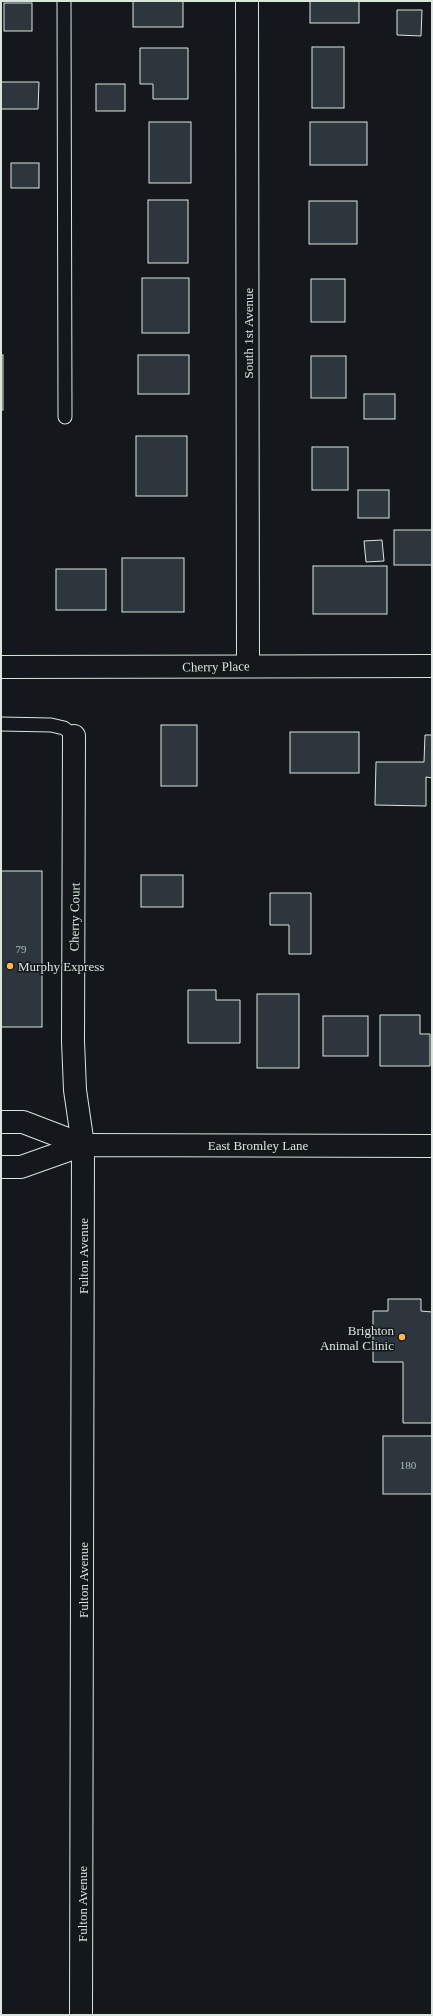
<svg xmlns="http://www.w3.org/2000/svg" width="433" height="2016" font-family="'Times New Roman',serif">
  <rect width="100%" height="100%" fill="#14181c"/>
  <g fill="#2c363c" stroke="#d8e6dc">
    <rect x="133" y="1" width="50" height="26"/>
    <rect x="310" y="1" width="49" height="22"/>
    <rect x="4" y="3" width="28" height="28"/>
    <polygon points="397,10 422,10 421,36 397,35"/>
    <rect x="312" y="47" width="32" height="61"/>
    <polygon points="140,48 188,48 188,99 153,99 153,84 140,84"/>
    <polygon points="1,82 39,82 38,109 1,109"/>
    <rect x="96" y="84" width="29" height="27"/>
    <rect x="149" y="122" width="42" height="61"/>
    <rect x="310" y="122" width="57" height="43"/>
    <rect x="11" y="163" width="28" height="25"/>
    <rect x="148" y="200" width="40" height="63"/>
    <rect x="309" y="201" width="48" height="43"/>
    <rect x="142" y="278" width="47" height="55"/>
    <rect x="311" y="279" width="34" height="43"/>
    <rect x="1" y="355" width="2" height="55"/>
    <rect x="138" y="355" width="51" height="39"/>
    <rect x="311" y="356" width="35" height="42"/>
    <rect x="364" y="394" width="31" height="25"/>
    <rect x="136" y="436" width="51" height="60"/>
    <rect x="312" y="447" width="36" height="43"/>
    <rect x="358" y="490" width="31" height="28"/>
    <rect x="394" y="530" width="38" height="35"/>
    <polygon points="382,540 384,561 366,562 364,541"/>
    <rect x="122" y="558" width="62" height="54"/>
    <rect x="313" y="566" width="74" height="48"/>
    <rect x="56" y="569" width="50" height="41"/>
    <rect x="161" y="725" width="36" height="61"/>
    <rect x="290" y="732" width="69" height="41"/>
    <polygon points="425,735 432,735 432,778 426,777 426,806 375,805 376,762 424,762"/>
    <rect x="1" y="871" width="41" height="156"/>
    <rect x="141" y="875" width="42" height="32"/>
    <polygon points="270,893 311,893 311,954 289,954 289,925 270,925"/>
    <polygon points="188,990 216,990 216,1000 240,1000 240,1043 188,1043"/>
    <rect x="257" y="994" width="42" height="74"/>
    <polygon points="380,1015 420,1015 420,1034 430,1034 430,1066 380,1066"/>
    <rect x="323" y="1016" width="45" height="40"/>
    <polygon points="388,1299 421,1299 421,1311 432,1312 432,1423 403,1423 403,1362 373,1362 373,1311 388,1311"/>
    <rect x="383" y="1436" width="49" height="58"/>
  </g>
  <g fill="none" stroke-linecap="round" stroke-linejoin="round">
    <g stroke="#d8e6dc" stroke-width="15">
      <g id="lane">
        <polyline points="64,1 65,417"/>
        <polyline points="1,724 51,725 64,728 74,736"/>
      </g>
    </g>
    <g stroke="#d8e6dc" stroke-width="24">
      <g id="street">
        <polyline points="247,1 248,666"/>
        <polyline points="1,667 432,666"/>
        <polyline points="74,736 73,1041 75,1090 83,1145"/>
      </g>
    </g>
    <g stroke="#d8e6dc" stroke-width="24">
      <g id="secondary">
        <polyline points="1,1122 23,1122 83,1145"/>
        <polyline points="1,1167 21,1167 83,1145 432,1146"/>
        <polyline points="81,2015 83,1145"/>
      </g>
    </g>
    <use href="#lane" stroke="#14181c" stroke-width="13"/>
    <use href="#street" stroke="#14181c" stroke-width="22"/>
    <use href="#secondary" stroke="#14181c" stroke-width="22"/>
  </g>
  <g fill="#ffb74d" stroke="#14181c" stroke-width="1.5">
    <circle cx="10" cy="966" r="4"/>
    <circle cx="402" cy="1337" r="4"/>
  </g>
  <g text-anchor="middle" stroke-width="3" stroke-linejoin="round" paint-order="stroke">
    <g font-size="11" fill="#adbab4">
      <text x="21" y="953">79</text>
      <text x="408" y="1469">180</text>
    </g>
    <g font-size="13" fill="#d8e6dc" stroke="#14181c">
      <text transform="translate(248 333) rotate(-90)" y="5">South 1st Avenue</text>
      <text transform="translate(216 666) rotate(-1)" y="5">Cherry Place</text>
      <text transform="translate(74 917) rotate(-89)" y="5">Cherry Court</text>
      <text x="258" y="1150">East Bromley Lane</text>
      <text transform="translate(83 1256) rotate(-90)" y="5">Fulton Avenue</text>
      <text transform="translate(83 1580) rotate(-90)" y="5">Fulton Avenue</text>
      <text transform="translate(82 1904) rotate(-90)" y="5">Fulton Avenue</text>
    </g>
    <g font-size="13" fill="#d8e6dc" stroke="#14181c" text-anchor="start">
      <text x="18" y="971">Murphy Express</text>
      <text x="394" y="1335" text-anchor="end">Brighton<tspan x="394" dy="15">Animal Clinic</tspan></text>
    </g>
  </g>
  <rect width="433" height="2016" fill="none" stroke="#d8e6dc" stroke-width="4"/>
</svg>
